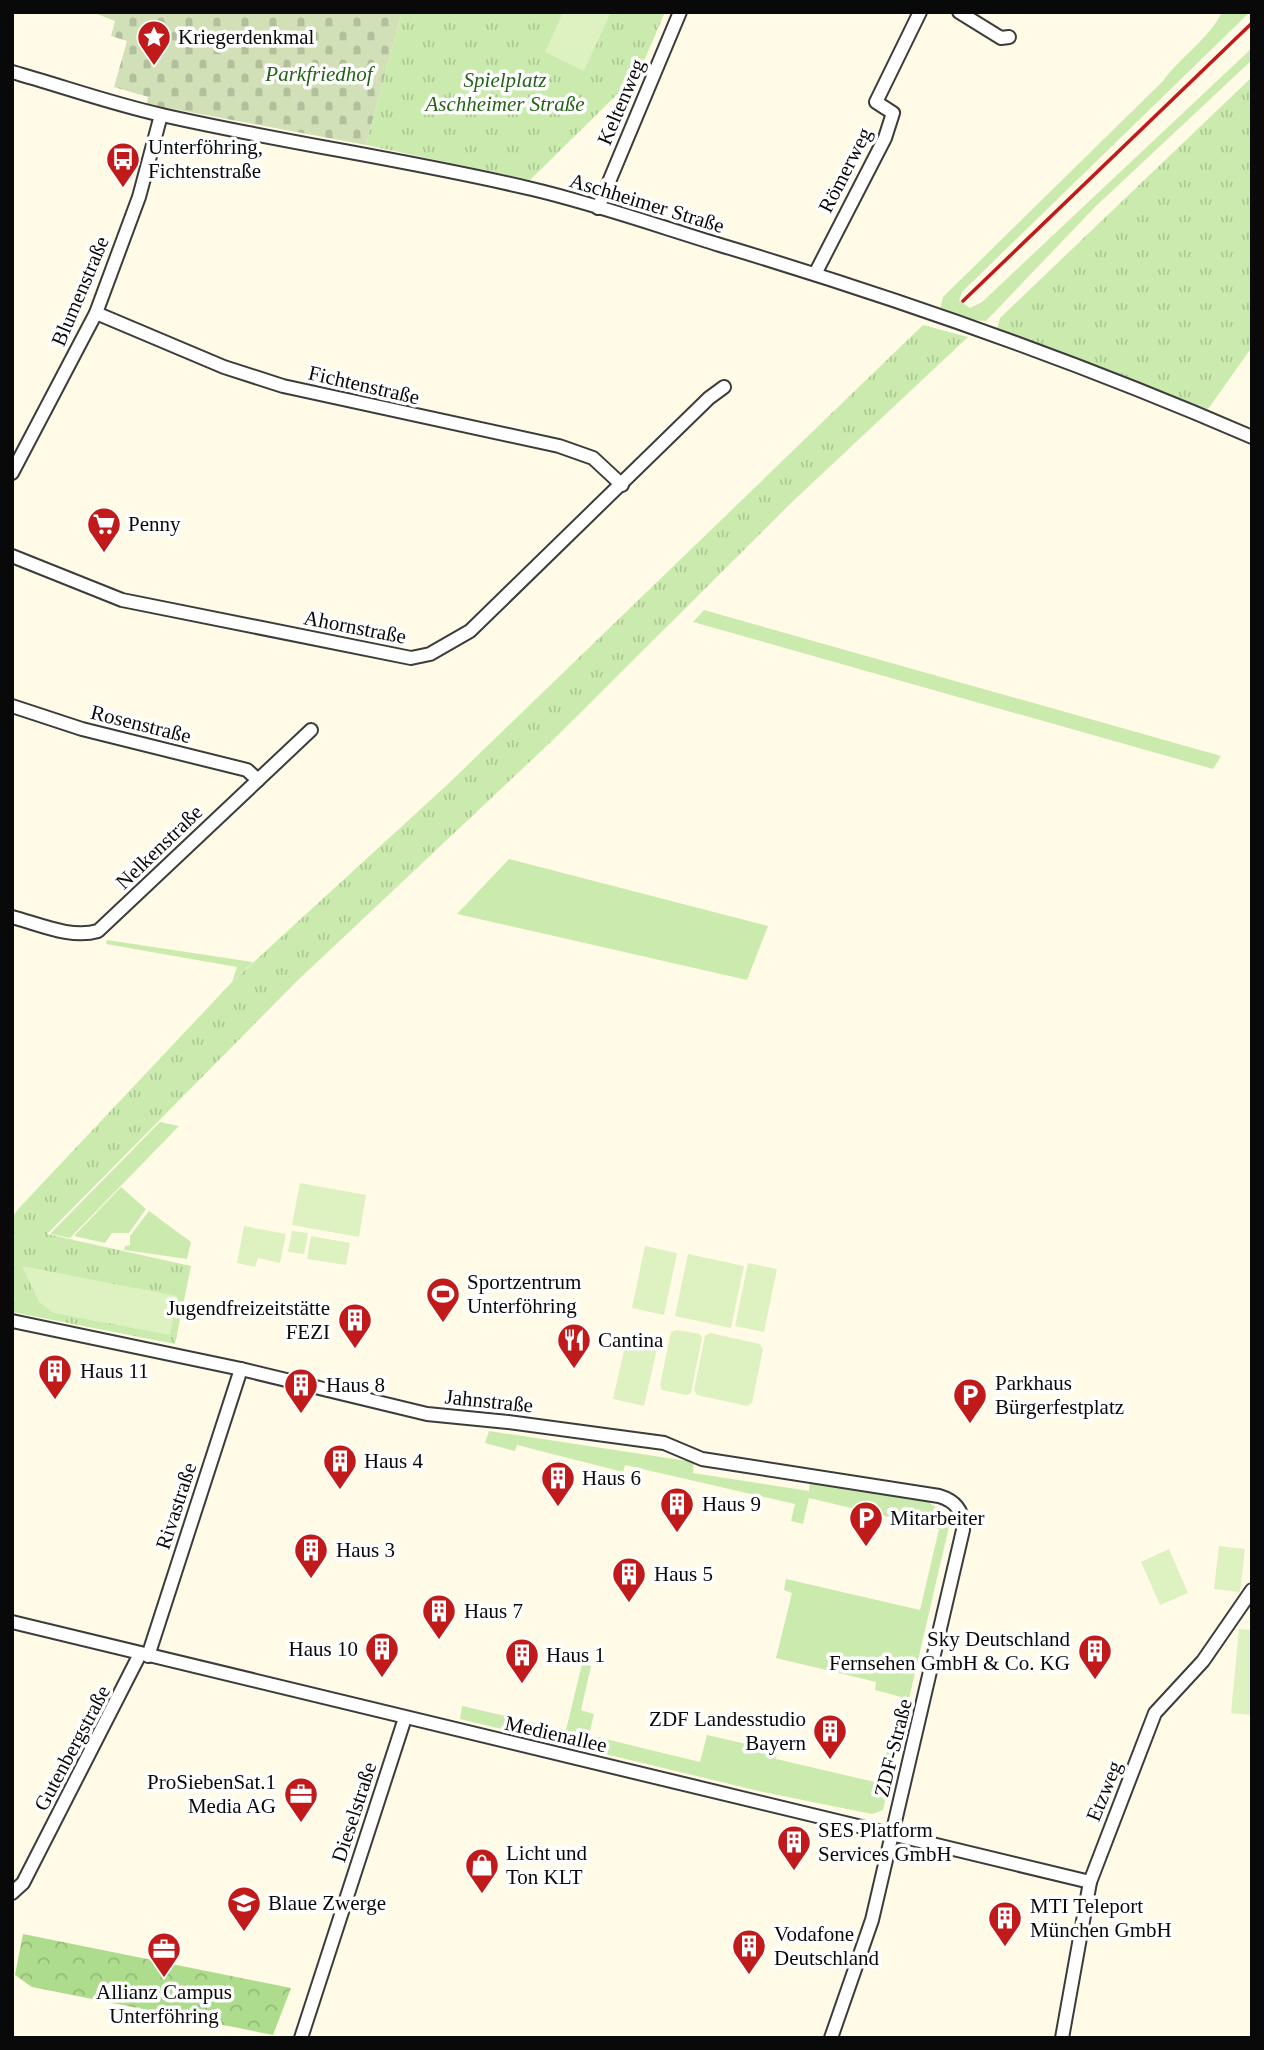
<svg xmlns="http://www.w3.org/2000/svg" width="1264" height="2050" font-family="'Times New Roman',serif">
  <defs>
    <pattern id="forest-crowns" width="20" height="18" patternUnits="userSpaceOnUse" patternTransform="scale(1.75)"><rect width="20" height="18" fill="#addc8c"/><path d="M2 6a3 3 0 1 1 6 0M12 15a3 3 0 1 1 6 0" fill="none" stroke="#94bb77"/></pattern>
    <pattern id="cemetery-stones" width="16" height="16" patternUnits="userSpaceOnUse" patternTransform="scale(1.75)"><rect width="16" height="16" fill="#d1e0b7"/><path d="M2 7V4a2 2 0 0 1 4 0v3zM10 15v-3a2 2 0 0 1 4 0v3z" fill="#b2bf9c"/></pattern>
    <pattern id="park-tufts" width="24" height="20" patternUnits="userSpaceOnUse" patternTransform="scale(1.75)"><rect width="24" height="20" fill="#cbebae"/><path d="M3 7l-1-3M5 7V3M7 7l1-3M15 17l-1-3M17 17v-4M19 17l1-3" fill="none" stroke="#adc894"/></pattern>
  </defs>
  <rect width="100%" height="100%" fill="#fffbe6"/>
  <g fill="#cbebae">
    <path d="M1222,12H1250L963,291L959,300L970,308L982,302L1252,48V60L1095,207L986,321L973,320L940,310L943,297L1163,81C1180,57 1209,39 1222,12Z"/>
    <polygon points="704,610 1221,756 1213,769 693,622"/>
    <polygon points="509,859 768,926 747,980 457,914"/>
    <polygon points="107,940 253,962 232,982 237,967 106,944"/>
    <polygon points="160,1122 179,1126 70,1238 50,1234"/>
    <polygon points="121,1187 146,1209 129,1233 112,1233 105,1243 74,1236"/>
    <polygon points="149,1211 191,1242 187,1259 124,1250 125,1246 130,1245 130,1236"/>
    <polygon points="489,1431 694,1462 693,1473 809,1491 810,1480 920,1496 951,1518 909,1699 875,1690 876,1682 776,1658 792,1593 784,1590 786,1579 920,1610 939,1529 809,1498 803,1524 791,1521 795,1504 625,1465 623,1472 517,1445 515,1451 485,1443"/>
    <polygon points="582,1664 591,1666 581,1710 594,1714 589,1735 700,1762 707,1735 777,1751 776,1759 879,1783 897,1710 905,1712 883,1810 872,1814 763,1792 460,1719 462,1706 566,1730"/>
  </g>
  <polygon fill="url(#forest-crowns)" points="23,1934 291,1988 273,2035 32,1987 15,1975"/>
  <polygon fill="url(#cemetery-stones)" points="92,12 402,12 366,145 147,104 148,97 114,87 127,41 111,36 115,21"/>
  <g fill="url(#park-tufts)">
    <polygon points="402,12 665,12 639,73 530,180 366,145"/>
    <polygon points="1252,77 1252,347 1208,409 997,329 1000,318"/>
    <polygon points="923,325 968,337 791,503 555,738 296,982 47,1234 191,1266 175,1344 12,1312 12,1217 20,1207 232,982 448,784"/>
  </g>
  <g fill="#def1c0">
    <polygon points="563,12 611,12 584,71 545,52"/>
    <polygon points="300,1183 366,1195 359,1237 292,1225"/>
    <polygon points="244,1226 286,1234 280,1263 258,1258 255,1267 237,1263"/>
    <polygon points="292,1231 308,1233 304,1254 288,1252"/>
    <polygon points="311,1236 350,1243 346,1265 307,1259"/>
    <polygon points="645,1246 677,1253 664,1315 632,1308"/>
    <polygon points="688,1254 744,1266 731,1328 675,1316"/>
    <polygon points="748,1263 777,1269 764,1332 735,1326"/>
    <polygon points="22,1266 177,1296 170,1335 54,1313 39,1302"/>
    <polygon points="677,1330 700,1334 702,1338 691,1393 686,1395 662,1390 660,1385 671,1332"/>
    <polygon points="628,1333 659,1340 644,1406 613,1399"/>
    <polygon points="710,1333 760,1344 763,1349 752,1403 747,1406 697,1395 694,1390 705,1336"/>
    <polygon points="1219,1546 1245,1549 1240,1592 1214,1589"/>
    <polygon points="1169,1549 1188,1593 1160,1605 1141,1562"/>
    <polygon points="1239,1629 1252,1630 1252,1715 1231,1713"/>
  </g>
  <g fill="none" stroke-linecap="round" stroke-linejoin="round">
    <g stroke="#3c3c3c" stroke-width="16">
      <g id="minor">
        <polyline points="959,12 1001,38 1009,37"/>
        <path d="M12,72C62,86 112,104 162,115C285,143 410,160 532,189C596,204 658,226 720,245C900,299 1079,362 1252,437"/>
        <polyline points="598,208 680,12"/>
        <polyline points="815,274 885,138 893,113 876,102 920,12"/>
        <polyline points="96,313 224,367 283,386 559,446 593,458 622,485"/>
        <polyline points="12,473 96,313 139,197 161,115"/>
        <polyline points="12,556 122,600 411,658 430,654 470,631 709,398 724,387"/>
        <polyline points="12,706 82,729 247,770 258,780"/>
        <path d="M12,917C39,924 71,939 98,931L311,730"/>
        <path d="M12,1321L241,1369L427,1414L508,1422L664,1443L702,1459L939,1496C956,1501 964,1512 963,1530L872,1920L831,2038"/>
        <polyline points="12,1622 1090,1882"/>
        <polyline points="148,1656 241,1369"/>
        <polyline points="12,1893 23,1883 140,1654"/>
        <polyline points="301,2038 405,1718"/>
        <polyline points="1062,2038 1090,1882 1155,1713 1203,1661 1252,1590"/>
      </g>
    </g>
    <use href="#minor" stroke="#fff" stroke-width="12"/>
    <polyline stroke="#c01a1b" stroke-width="3.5" points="963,301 1252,23"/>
  </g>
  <defs>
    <g id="sight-pin" transform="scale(1.75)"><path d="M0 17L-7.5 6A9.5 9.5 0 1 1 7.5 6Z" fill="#c01a1b" stroke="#fff"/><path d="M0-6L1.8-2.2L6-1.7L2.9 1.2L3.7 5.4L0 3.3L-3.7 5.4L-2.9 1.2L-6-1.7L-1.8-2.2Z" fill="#fff"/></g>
    <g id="bus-pin" transform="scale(1.75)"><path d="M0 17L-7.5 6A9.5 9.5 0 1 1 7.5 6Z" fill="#c01a1b" stroke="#fff"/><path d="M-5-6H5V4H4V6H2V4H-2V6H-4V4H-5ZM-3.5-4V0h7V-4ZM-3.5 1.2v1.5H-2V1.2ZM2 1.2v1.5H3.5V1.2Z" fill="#fff"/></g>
    <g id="supermarket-pin" transform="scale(1.75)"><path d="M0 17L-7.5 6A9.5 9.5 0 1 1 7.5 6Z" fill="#c01a1b" stroke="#fff"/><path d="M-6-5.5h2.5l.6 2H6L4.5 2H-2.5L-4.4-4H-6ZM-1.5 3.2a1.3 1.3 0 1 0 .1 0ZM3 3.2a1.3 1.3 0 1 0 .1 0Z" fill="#fff"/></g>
    <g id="stadium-pin" transform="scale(1.75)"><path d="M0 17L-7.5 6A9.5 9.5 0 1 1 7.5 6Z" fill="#c01a1b" stroke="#fff"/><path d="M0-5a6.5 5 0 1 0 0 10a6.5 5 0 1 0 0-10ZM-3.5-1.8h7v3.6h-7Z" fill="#fff"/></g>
    <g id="building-pin" transform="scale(1.75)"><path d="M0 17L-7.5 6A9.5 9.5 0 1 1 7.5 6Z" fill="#c01a1b" stroke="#fff"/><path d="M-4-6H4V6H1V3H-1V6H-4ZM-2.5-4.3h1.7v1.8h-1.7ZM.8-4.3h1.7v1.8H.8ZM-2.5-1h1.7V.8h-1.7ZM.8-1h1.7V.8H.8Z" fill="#fff"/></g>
    <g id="restaurant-pin" transform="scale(1.75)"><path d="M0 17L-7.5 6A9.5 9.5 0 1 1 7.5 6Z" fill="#c01a1b" stroke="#fff"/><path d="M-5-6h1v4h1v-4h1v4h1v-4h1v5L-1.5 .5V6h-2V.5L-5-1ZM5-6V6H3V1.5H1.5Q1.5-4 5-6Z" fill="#fff"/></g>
    <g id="parking-pin" transform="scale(1.75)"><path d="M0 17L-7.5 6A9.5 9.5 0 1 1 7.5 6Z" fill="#c01a1b" stroke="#fff"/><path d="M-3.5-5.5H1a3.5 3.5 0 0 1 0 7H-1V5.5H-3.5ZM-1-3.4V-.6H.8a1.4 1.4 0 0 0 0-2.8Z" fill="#fff"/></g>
    <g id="office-pin" transform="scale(1.75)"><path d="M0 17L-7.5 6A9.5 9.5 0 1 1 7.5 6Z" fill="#c01a1b" stroke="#fff"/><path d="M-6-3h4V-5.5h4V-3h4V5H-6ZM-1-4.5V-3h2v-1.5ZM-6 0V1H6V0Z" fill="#fff"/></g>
    <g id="shop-pin" transform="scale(1.75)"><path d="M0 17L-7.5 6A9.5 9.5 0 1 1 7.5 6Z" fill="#c01a1b" stroke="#fff"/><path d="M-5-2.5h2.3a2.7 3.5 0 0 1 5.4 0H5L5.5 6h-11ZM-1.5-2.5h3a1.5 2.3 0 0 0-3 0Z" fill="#fff"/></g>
    <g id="school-pin" transform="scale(1.75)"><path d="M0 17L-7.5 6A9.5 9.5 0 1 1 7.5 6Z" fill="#c01a1b" stroke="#fff"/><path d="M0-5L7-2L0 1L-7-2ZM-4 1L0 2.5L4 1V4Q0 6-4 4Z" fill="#fff"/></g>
  </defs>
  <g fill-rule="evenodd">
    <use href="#sight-pin" x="154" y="37"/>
    <use href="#bus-pin" x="123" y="159"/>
    <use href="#supermarket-pin" x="104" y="524"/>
    <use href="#stadium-pin" x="443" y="1294"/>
    <use href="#building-pin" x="355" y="1320"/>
    <use href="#restaurant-pin" x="574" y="1340"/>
    <use href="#building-pin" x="55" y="1371"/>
    <use href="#building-pin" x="301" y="1385"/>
    <use href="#parking-pin" x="970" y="1395"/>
    <use href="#building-pin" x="340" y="1461"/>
    <use href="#building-pin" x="558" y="1478"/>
    <use href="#building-pin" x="677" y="1504"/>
    <use href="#parking-pin" x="866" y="1518"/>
    <use href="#building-pin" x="311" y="1550"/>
    <use href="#building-pin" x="629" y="1574"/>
    <use href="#building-pin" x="439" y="1611"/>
    <use href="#building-pin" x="382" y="1649"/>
    <use href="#building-pin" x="1095" y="1651"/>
    <use href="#building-pin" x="522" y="1655"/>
    <use href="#building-pin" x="830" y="1731"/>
    <use href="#office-pin" x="301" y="1794"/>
    <use href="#building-pin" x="794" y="1842"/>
    <use href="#shop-pin" x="482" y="1865"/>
    <use href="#school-pin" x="244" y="1903"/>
    <use href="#building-pin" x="1005" y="1918"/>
    <use href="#building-pin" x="749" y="1946"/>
    <use href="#office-pin" x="164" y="1949"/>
  </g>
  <g text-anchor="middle" stroke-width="7" stroke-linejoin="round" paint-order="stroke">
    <g font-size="21" fill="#090909" stroke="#fff" text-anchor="start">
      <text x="178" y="44">Kriegerdenkmal</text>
      <text x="148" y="154">Unterföhring,<tspan x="148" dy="24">Fichtenstraße</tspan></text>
      <text x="128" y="531">Penny</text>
      <text x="467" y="1289">Sportzentrum<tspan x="467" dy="24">Unterföhring</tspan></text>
      <text x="330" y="1315" text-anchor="end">Jugendfreizeitstätte<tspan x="330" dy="24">FEZI</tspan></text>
      <text x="598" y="1347">Cantina</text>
      <text x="80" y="1378">Haus 11</text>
      <text x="995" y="1390">Parkhaus<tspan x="995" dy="24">Bürgerfestplatz</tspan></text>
      <text x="326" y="1392">Haus 8</text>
      <text x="364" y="1468">Haus 4</text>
      <text x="582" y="1485">Haus 6</text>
      <text x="702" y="1511">Haus 9</text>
      <text x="890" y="1525">Mitarbeiter</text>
      <text x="336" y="1557">Haus 3</text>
      <text x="654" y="1581">Haus 5</text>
      <text x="464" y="1618">Haus 7</text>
      <text x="1070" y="1646" text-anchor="end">Sky Deutschland<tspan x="1070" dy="24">Fernsehen GmbH &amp; Co. KG</tspan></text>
      <text x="358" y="1656" text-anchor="end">Haus 10</text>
      <text x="546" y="1662">Haus 1</text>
      <text x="806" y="1726" text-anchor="end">ZDF Landesstudio<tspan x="806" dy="24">Bayern</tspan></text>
      <text x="276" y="1789" text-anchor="end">ProSiebenSat.1<tspan x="276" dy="24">Media AG</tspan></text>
      <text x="818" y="1837">SES Platform<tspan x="818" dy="24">Services GmbH</tspan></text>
      <text x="506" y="1860">Licht und<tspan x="506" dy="24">Ton KLT</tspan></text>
      <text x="268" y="1910">Blaue Zwerge</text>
      <text x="1030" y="1913">MTI Teleport<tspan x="1030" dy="24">München GmbH</tspan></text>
      <text x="774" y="1941">Vodafone<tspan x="774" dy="24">Deutschland</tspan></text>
      <text x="164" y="1999" text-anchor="middle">Allianz Campus<tspan x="164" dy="24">Unterföhring</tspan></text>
    </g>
    <g font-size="21" font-style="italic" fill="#246317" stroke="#fff">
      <text x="319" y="81">Parkfriedhof</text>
      <text x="505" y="87">Spielplatz<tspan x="505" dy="24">Aschheimer Straße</tspan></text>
    </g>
    <g font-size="21" fill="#090909" stroke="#fff">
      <text transform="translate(621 102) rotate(-67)" y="7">Keltenweg</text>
      <text transform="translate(845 170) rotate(-63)" y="7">Römerweg</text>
      <text transform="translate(647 203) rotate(17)" y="7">Aschheimer Straße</text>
      <text transform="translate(80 291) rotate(-67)" y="7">Blumenstraße</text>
      <text transform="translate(364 385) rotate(13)" y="7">Fichtenstraße</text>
      <text transform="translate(355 627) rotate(11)" y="7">Ahornstraße</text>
      <text transform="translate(141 724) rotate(14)" y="7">Rosenstraße</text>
      <text transform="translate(159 847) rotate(-44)" y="7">Nelkenstraße</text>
      <text transform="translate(489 1401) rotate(6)" y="7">Jahnstraße</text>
      <text transform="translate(176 1506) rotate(-72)" y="7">Rivastraße</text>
      <text transform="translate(556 1734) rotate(13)" y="7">Medienallee</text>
      <text transform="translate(72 1748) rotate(-62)" y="7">Gutenbergstraße</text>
      <text transform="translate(893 1748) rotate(-76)" y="7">ZDF-Straße</text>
      <text transform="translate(1104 1791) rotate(-68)" y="7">Etzweg</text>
      <text transform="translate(354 1812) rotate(-72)" y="7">Dieselstraße</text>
    </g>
  </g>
  <rect width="1264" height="2050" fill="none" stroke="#090909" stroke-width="28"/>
</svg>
